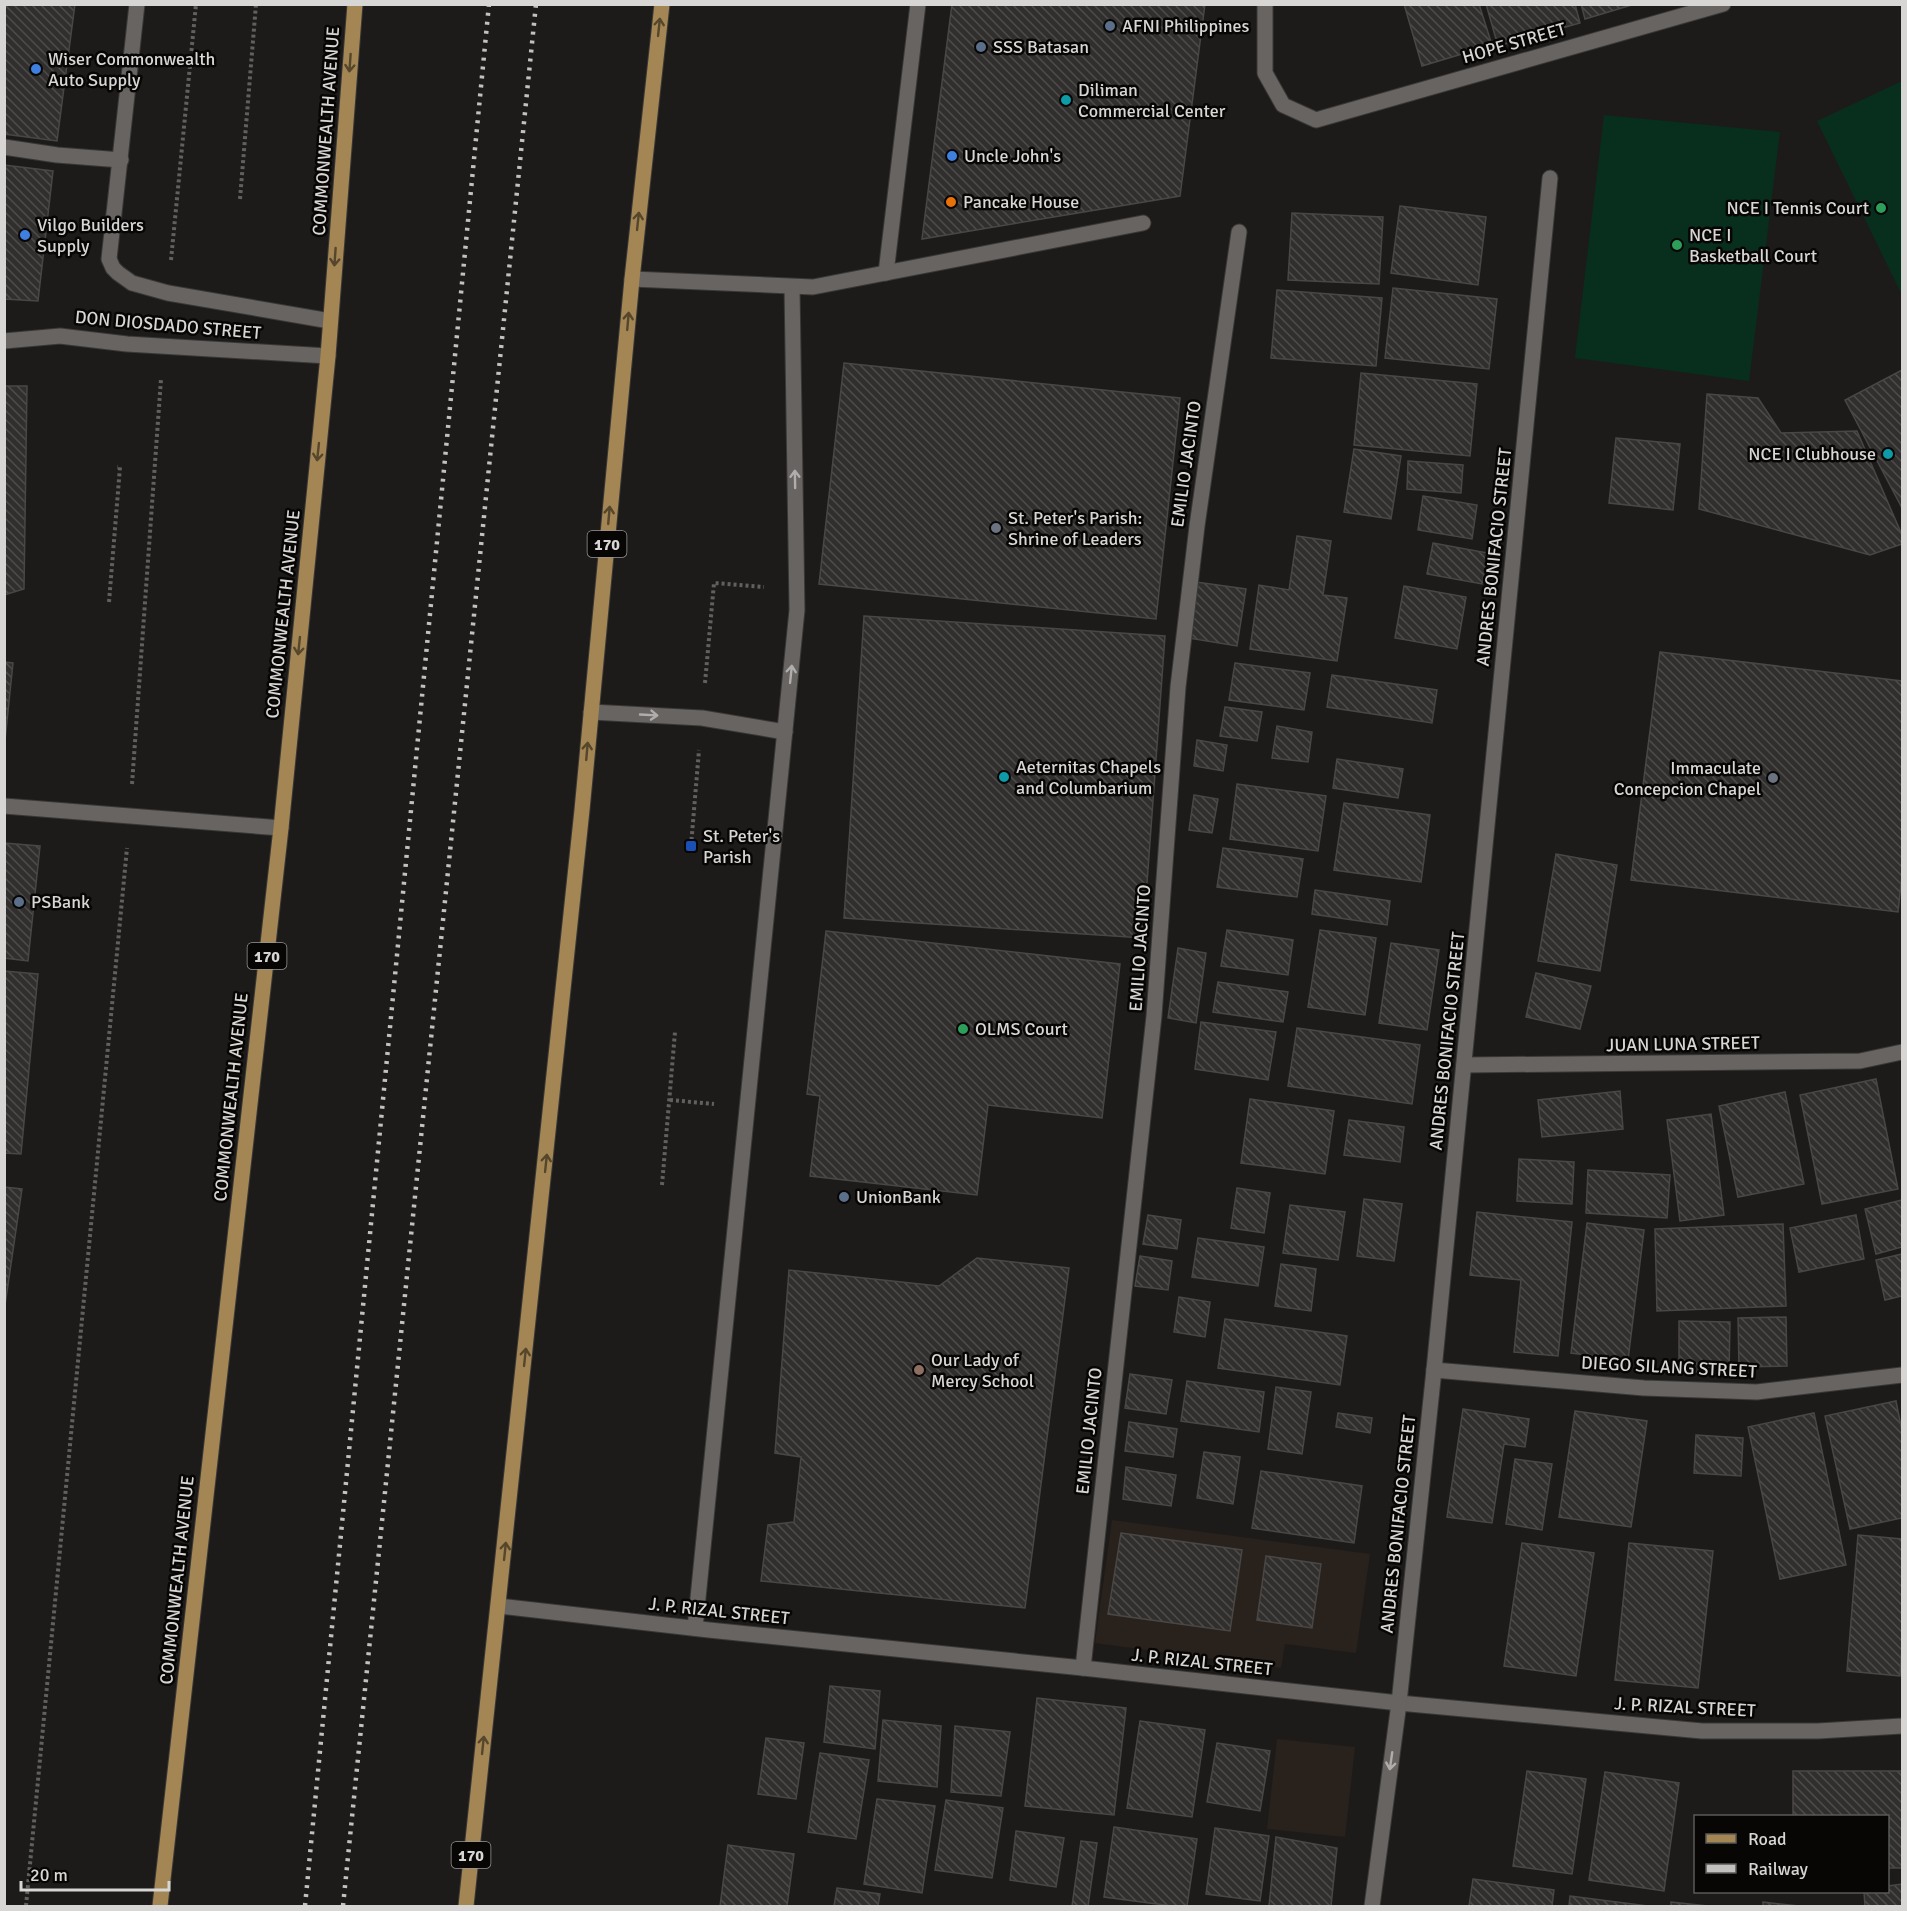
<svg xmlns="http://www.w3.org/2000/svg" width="1907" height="1911" font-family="Signika,sans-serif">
  <defs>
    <pattern id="building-back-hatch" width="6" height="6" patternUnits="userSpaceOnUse" patternTransform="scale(1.5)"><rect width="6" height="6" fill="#312f2d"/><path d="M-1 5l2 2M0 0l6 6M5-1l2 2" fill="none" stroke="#4e4c4b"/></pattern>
  </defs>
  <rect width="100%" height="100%" fill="#1d1b19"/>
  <g fill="#29211c">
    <polygon points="1112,1520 1370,1554 1356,1653 1285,1644 1281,1668 1095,1643"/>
    <polygon points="1277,1739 1355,1747 1345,1837 1267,1829"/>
  </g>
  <g fill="#082e1e">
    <polygon points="1902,81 1902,295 1817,121"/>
    <polygon points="1604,115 1780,132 1749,381 1575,358"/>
  </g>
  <g fill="url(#building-back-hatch)" stroke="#494745" stroke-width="1.5">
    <polygon points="4,4 75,4 57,141 4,134"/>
    <polygon points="952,4 1205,4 1180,196 922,239"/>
    <polygon points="1404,4 1479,4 1492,45 1422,66"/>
    <polygon points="1486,4 1575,4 1580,23 1498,46"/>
    <polygon points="1581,4 1635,4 1585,19"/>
    <polygon points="4,165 53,171 38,301 4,299"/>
    <polygon points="1400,206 1486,217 1478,285 1391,273"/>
    <polygon points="1292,213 1383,217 1379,284 1288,280"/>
    <polygon points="1393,288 1497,299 1489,369 1385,358"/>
    <polygon points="1277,290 1382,298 1376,366 1271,358"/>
    <polygon points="844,363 1180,398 1156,619 819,584"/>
    <polygon points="1902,370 1902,508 1845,400"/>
    <polygon points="1361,373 1477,384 1470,456 1354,445"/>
    <polygon points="4,386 27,386 24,589 4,595"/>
    <polygon points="1707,394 1758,398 1781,433 1857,431 1902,535 1902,544 1870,555 1699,509"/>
    <polygon points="1616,438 1680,444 1673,510 1609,503"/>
    <polygon points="1354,449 1401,456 1391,519 1344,512"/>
    <polygon points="1408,461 1463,465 1461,493 1407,489"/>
    <polygon points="1423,496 1477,505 1472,539 1418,530"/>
    <polygon points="1297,536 1331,541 1323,595 1347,598 1337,661 1250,649 1259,585 1289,590"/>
    <polygon points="1433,543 1488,553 1482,584 1427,574"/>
    <polygon points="1196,582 1246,589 1237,646 1188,638"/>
    <polygon points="1404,586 1466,597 1457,649 1395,638"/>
    <polygon points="864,616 1165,636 1143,938 844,918"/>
    <polygon points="1660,652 1902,681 1902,875 1898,912 1631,880"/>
    <polygon points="4,662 13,663 4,750"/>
    <polygon points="1235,663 1310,673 1304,710 1229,700"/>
    <polygon points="1332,675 1437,690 1432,723 1327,707"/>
    <polygon points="1225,707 1262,712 1257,741 1220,736"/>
    <polygon points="1277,726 1312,732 1308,762 1272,758"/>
    <polygon points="1197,740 1227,745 1223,771 1194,766"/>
    <polygon points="1337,759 1403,769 1398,798 1333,788"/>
    <polygon points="1237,784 1326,796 1318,851 1230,839"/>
    <polygon points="1194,795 1218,799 1212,833 1189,830"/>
    <polygon points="1344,803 1430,815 1421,882 1334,870"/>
    <polygon points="4,843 40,846 28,961 4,958"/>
    <polygon points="1223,848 1303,859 1297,897 1217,887"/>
    <polygon points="1556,854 1617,865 1600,971 1538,961"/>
    <polygon points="1315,890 1390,901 1387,925 1312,914"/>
    <polygon points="1227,930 1293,940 1288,975 1221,966"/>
    <polygon points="1320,930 1376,938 1365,1015 1308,1007"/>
    <polygon points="826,931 1120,964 1102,1118 988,1105 977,1195 810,1176 820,1096 807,1094"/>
    <polygon points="1391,943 1439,950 1427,1030 1379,1023"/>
    <polygon points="1178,948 1206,953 1196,1023 1168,1018"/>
    <polygon points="4,971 38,974 21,1154 4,1153"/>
    <polygon points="1536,973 1591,986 1580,1029 1526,1017"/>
    <polygon points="1218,982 1288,992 1283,1022 1213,1012"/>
    <polygon points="1201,1022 1276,1032 1268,1080 1195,1069"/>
    <polygon points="1297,1028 1420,1045 1412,1104 1288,1086"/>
    <polygon points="1876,1079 1898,1189 1822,1204 1800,1095"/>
    <polygon points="1620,1091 1623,1129 1542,1137 1538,1100"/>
    <polygon points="1785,1092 1804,1184 1738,1197 1719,1106"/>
    <polygon points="1250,1099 1334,1111 1325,1174 1241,1163"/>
    <polygon points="1711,1114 1724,1215 1680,1221 1667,1120"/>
    <polygon points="1349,1120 1404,1127 1400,1162 1344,1155"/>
    <polygon points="1519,1159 1574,1162 1572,1204 1517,1201"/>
    <polygon points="1588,1170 1670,1175 1667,1218 1586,1213"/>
    <polygon points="4,1187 22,1189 4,1312"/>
    <polygon points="1237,1188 1270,1193 1264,1233 1231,1228"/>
    <polygon points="1364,1199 1402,1204 1394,1261 1357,1256"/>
    <polygon points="1902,1200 1902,1247 1876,1254 1865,1209"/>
    <polygon points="1290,1205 1345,1212 1338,1260 1283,1253"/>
    <polygon points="1477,1212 1572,1222 1558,1356 1514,1352 1521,1280 1470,1275"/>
    <polygon points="1148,1215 1181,1220 1177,1249 1143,1244"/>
    <polygon points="1856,1215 1864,1259 1799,1272 1790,1228"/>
    <polygon points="1587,1223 1644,1230 1628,1360 1571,1353"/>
    <polygon points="1783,1224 1786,1306 1657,1311 1655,1229"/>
    <polygon points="1198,1238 1264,1247 1258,1286 1192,1277"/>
    <polygon points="1902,1254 1902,1296 1885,1300 1876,1260"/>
    <polygon points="1140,1256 1172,1261 1168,1290 1135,1286"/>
    <polygon points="977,1258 1069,1268 1025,1608 761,1581 768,1525 794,1522 801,1457 775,1453 789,1270 939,1286"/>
    <polygon points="1281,1264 1316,1269 1311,1311 1275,1306"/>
    <polygon points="1179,1297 1210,1302 1205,1337 1174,1332"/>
    <polygon points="1786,1317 1787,1366 1739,1367 1738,1318"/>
    <polygon points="1225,1319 1347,1336 1340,1385 1218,1368"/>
    <polygon points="1679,1321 1730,1322 1729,1373 1679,1372"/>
    <polygon points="1130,1374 1172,1380 1166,1414 1125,1408"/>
    <polygon points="1187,1381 1264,1392 1259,1432 1181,1421"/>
    <polygon points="1276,1387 1311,1392 1302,1454 1268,1449"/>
    <polygon points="1896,1401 1902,1431 1902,1518 1850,1529 1825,1416"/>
    <polygon points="1463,1409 1529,1419 1525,1447 1504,1444 1492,1523 1447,1517"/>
    <polygon points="1575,1411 1647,1421 1631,1527 1559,1517"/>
    <polygon points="1338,1413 1372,1418 1370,1433 1336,1427"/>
    <polygon points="1814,1413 1846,1565 1780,1579 1748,1427"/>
    <polygon points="1129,1422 1177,1429 1173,1457 1125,1451"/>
    <polygon points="1696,1435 1743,1438 1741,1476 1694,1473"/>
    <polygon points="1204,1452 1240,1457 1233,1504 1197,1498"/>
    <polygon points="1515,1459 1552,1464 1542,1530 1506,1524"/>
    <polygon points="1126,1467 1176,1475 1171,1506 1123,1499"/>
    <polygon points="1261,1471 1362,1486 1354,1543 1252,1528"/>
    <polygon points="1121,1533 1242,1550 1230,1631 1108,1614"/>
    <polygon points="1858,1535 1902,1539 1902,1648 1900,1676 1847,1671"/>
    <polygon points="1522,1543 1594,1553 1576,1676 1504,1666"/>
    <polygon points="1629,1543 1713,1551 1698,1688 1615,1680"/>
    <polygon points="1266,1556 1321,1564 1312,1628 1257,1620"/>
    <polygon points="830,1686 880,1691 875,1749 824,1742"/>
    <polygon points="1037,1698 1126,1708 1114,1815 1025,1806"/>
    <polygon points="883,1720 941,1726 937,1787 878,1781"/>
    <polygon points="1140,1721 1205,1730 1192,1817 1127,1808"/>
    <polygon points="955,1726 1010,1732 1001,1796 951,1792"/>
    <polygon points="766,1738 804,1743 796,1799 758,1794"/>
    <polygon points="1217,1743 1270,1751 1260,1811 1207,1802"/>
    <polygon points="820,1753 869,1760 856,1839 808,1832"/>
    <polygon points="1527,1771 1586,1779 1572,1874 1513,1866"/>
    <polygon points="1793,1771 1902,1771 1902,1868 1888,1868 1888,1816 1793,1816"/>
    <polygon points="1605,1772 1679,1783 1664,1891 1589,1880"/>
    <polygon points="877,1799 935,1806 922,1893 864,1884"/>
    <polygon points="946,1800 1003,1808 992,1878 935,1870"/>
    <polygon points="1114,1827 1197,1839 1187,1906 1172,1906 1104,1897"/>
    <polygon points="1215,1828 1269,1836 1260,1901 1206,1894"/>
    <polygon points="1016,1831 1064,1838 1056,1887 1010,1880"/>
    <polygon points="1276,1837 1337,1848 1331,1906 1269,1906"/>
    <polygon points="1081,1841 1097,1843 1088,1906 1072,1906"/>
    <polygon points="728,1845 794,1854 787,1906 720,1906"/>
    <polygon points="1473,1879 1554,1890 1552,1906 1469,1906"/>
    <polygon points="1902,1884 1902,1906 1865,1906 1864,1892 1888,1892 1888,1886"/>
    <polygon points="837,1888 880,1894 878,1906 834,1906"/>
    <polygon points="1570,1896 1648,1906 1569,1906"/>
    <polygon points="1671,1902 1708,1906 1671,1906"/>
    <polygon points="1763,1902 1799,1906 1763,1906"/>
  </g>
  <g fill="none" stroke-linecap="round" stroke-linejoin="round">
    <g stroke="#393837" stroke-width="17">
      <g id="lane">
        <polyline points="137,4 109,259 113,268 118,273 132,283 168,293 330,321"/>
        <polyline points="4,147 57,155 121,160"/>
        <polyline points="886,273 918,4"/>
        <polyline points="632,279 813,287 1143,223"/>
        <polyline points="591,712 702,718 785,732"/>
        <polyline points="4,806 281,828"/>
        <polyline points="695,1628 797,610 792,287"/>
      </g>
    </g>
    <g stroke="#393837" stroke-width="17">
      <g id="street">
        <polyline points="1265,4 1265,73 1283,105 1316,120 1723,4"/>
        <polyline points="4,341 60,336 127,344 328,356"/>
        <polyline points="1464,1065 1860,1061 1902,1052"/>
        <polyline points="1434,1370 1644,1388 1757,1392 1902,1375"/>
        <polyline points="499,1606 709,1630 1083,1668 1399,1703 1702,1731 1818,1731 1902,1726"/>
        <polyline points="1083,1668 1154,1016 1178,687 1197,526 1239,232"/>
        <polyline points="1372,1906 1399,1703 1434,1370 1550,178"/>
      </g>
    </g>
    <g stroke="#393837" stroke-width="17">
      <g id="primary">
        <polyline points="160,1906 281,828 328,356 355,4"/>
        <polyline points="466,1906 582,810 632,279 662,4"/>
      </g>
    </g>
    <g stroke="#62605f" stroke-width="4" stroke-dasharray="3 3" stroke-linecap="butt">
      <polyline points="240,199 256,4"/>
      <polyline points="171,260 196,4"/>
      <polyline points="109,602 120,467 117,467"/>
      <polyline points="705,683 714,583 764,587"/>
      <polyline points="132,784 161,379"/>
      <polyline points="691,846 699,750"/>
      <polyline points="670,1100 714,1104"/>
      <polyline points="662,1185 675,1032"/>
      <polyline points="26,1906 127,848"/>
    </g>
    <use href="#lane" stroke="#676462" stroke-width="15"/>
    <use href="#street" stroke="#676462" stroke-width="15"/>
    <use href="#primary" stroke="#a38654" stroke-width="15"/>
    <g stroke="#c2c1c0" stroke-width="4.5" stroke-dasharray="3 6" stroke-linecap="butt">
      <polyline points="305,1906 489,4"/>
      <polyline points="343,1906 536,4"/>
    </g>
  </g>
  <defs><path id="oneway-shaft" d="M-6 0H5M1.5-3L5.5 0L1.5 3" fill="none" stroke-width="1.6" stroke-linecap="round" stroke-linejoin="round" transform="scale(1.5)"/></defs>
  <g stroke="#55462c">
    <use href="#oneway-shaft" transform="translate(659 27) rotate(-84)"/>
    <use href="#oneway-shaft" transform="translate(350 63) rotate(94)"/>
    <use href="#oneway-shaft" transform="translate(638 221) rotate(-84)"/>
    <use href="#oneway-shaft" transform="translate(335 257) rotate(94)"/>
    <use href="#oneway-shaft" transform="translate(628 321) rotate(-85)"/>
    <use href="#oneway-shaft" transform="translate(318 452) rotate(96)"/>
    <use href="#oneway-shaft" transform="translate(609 515) rotate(-85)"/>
    <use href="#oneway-shaft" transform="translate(299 646) rotate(96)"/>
    <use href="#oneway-shaft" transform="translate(587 751) rotate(-85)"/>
    <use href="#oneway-shaft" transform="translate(546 1163) rotate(-84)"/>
    <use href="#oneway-shaft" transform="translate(525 1357) rotate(-84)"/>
    <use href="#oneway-shaft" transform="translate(505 1551) rotate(-84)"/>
    <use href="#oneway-shaft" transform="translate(483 1745) rotate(-84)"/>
  </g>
  <g stroke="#b0aead">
    <use href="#oneway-shaft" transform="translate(795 479) rotate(-91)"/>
    <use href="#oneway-shaft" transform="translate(791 674) rotate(-84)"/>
    <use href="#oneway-shaft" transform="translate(649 715) rotate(3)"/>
    <use href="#oneway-shaft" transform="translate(1391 1761) rotate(98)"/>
  </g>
  <g fill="#5c6f8a" stroke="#070605" stroke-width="2">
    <circle cx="1110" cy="26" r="6"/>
    <circle cx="981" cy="47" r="6"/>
    <circle cx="19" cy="902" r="6"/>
    <circle cx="844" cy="1197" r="6"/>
  </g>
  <g fill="#3f7fe0" stroke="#070605" stroke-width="2">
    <circle cx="36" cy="69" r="6"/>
    <circle cx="952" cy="156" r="6"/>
    <circle cx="25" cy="235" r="6"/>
  </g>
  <g fill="#0f9aa8" stroke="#070605" stroke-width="2">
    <circle cx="1066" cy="100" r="6"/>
    <circle cx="1888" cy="454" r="6"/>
    <circle cx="1004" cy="777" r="6"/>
  </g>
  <circle fill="#e8710a" stroke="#070605" stroke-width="2" cx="951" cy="202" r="6"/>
  <g fill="#2e9e5b" stroke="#070605" stroke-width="2">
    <circle cx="1881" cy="208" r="6"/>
    <circle cx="1677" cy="245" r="6"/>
    <circle cx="963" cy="1029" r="6"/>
  </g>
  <g fill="#6b7280" stroke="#070605" stroke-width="2">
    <circle cx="996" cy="528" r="6"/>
    <circle cx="1773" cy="778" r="6"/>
  </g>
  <rect fill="#1a4fb4" stroke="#070605" stroke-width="2" x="685" y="840" width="12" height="12" rx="3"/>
  <circle fill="#8d6e63" stroke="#070605" stroke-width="2" cx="919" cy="1370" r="6"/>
  <g text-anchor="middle" stroke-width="5" stroke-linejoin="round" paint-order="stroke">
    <g fill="#070605" stroke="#999897" stroke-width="1.5">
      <rect x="587.5" y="531" width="39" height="26" rx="4.5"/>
      <rect x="247.5" y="943" width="39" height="26" rx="4.5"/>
      <rect x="451.5" y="1842" width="39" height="26" rx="4.5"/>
    </g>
    <g font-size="16" font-weight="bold" fill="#d7d6d5">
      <text x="607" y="550">170</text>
      <text x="267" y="962">170</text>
      <text x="471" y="1861">170</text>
    </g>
    <g font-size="18" fill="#d7d6d5" stroke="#070605" text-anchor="start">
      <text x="1122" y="32">AFNI Philippines</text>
      <text x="993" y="53">SSS Batasan</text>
      <text x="48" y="65">Wiser Commonwealth<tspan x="48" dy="21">Auto Supply</tspan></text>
      <text x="1078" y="96">Diliman<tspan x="1078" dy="21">Commercial Center</tspan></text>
      <text x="964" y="162">Uncle John's</text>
      <text x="963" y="208">Pancake House</text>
      <text x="1869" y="214" text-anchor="end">NCE I Tennis Court</text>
      <text x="37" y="231">Vilgo Builders<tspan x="37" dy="21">Supply</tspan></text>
      <text x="1689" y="241">NCE I<tspan x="1689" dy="21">Basketball Court</tspan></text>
      <text x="1876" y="460" text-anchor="end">NCE I Clubhouse</text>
      <text x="1008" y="524">St. Peter's Parish:<tspan x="1008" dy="21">Shrine of Leaders</tspan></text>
      <text x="1016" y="773">Aeternitas Chapels<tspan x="1016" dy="21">and Columbarium</tspan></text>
      <text x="1761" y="774" text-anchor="end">Immaculate<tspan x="1761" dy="21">Concepcion Chapel</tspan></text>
      <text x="703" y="842">St. Peter's<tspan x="703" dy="21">Parish</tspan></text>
      <text x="31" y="908">PSBank</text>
      <text x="975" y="1035">OLMS Court</text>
      <text x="856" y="1203">UnionBank</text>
      <text x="931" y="1366">Our Lady of<tspan x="931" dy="21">Mercy School</tspan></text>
    </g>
    <g font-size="18" fill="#d7d6d5" stroke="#070605">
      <text transform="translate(1514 43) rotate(-16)" y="6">HOPE STREET</text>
      <text transform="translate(326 131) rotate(-86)" y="6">COMMONWEALTH AVENUE</text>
      <text transform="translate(168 325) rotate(5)" y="6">DON DIOSDADO STREET</text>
      <text transform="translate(1186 464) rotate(-82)" y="6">EMILIO JACINTO</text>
      <text transform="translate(1494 557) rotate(-84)" y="6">ANDRES BONIFACIO STREET</text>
      <text transform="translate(283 614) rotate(-84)" y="6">COMMONWEALTH AVENUE</text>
      <text transform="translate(1140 948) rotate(-86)" y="6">EMILIO JACINTO</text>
      <text transform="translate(1447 1041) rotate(-84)" y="6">ANDRES BONIFACIO STREET</text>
      <text transform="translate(1683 1044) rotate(-1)" y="6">JUAN LUNA STREET</text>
      <text transform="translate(231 1097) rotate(-84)" y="6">COMMONWEALTH AVENUE</text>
      <text transform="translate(1669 1367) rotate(3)" y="6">DIEGO SILANG STREET</text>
      <text transform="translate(1089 1431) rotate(-84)" y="6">EMILIO JACINTO</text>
      <text transform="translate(1398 1524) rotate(-84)" y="6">ANDRES BONIFACIO STREET</text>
      <text transform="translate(177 1580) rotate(-84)" y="6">COMMONWEALTH AVENUE</text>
      <text transform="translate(719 1611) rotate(6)" y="6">J. P. RIZAL STREET</text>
      <text transform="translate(1202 1662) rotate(6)" y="6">J. P. RIZAL STREET</text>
      <text transform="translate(1685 1707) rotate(3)" y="6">J. P. RIZAL STREET</text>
    </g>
  </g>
  <rect width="1907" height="1911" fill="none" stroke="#d7d6d5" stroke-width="12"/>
  <rect x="1694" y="1815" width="195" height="78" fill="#070605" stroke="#5a5958" stroke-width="1.5"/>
  <rect x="1706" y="1834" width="30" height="9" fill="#a38654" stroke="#5a5958" stroke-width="1.5"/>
  <text x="1748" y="1845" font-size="18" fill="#d7d6d5">Road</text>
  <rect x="1706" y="1864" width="30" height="9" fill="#c2c1c0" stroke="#5a5958" stroke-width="1.5"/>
  <text x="1748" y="1875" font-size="18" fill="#d7d6d5">Railway</text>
  <path d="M21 1881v9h148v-9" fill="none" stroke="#d7d6d5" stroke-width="3"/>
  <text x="30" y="1881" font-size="18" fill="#d7d6d5" stroke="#070605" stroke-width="4.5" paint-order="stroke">20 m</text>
</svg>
